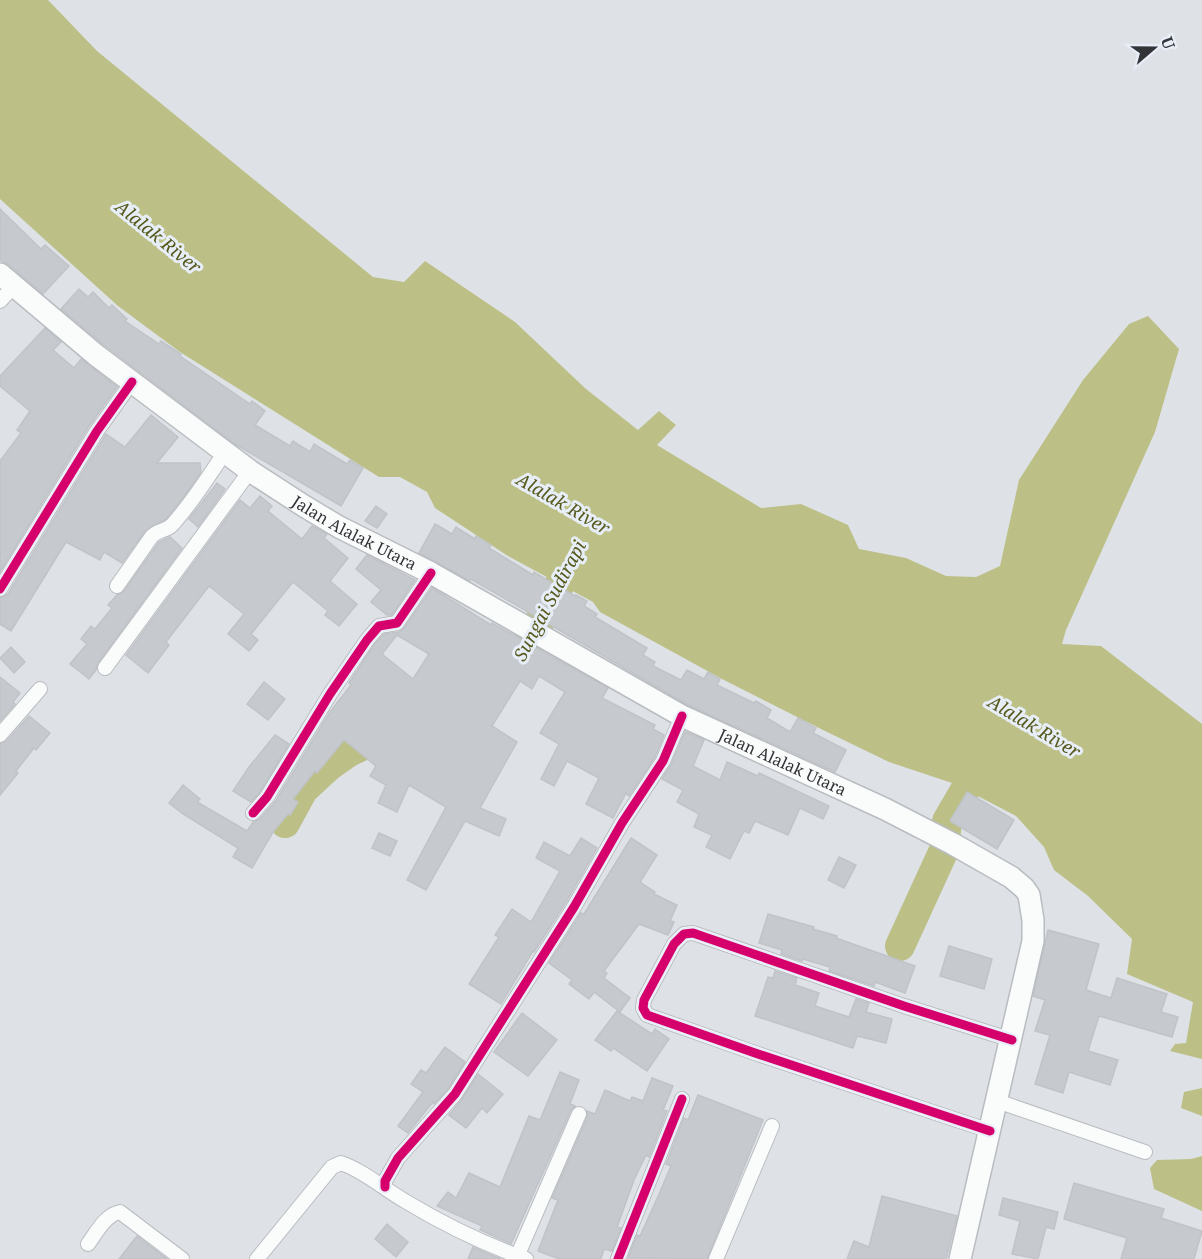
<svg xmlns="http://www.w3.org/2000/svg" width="1202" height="1259" font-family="'Noto Serif',serif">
  <rect width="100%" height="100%" fill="#dee2e7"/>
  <g fill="#bcc086">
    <polygon points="0,0 48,0 97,51 373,277 404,282 425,261 515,322 586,389 638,430 659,411 676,425 657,445 761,508 801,504 848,525 859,549 906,558 946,576 976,577 1000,566 1019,480 1083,380 1129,324 1148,316 1179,349 1155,432 1066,630 1062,644 1101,646 1202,724 1202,1059 1170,1051 1175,1044 1186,1043 1193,1002 1127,974 1132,939 1088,896 1054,870 1044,847 1016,816 955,784 889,762 823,730 722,679 600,612 593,602 508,556 435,508 427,492 400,477 379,477 180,352 118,306 0,199"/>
    <polygon points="1202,1088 1202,1116 1181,1108 1184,1092"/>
    <polygon points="1202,1156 1202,1211 1154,1189 1150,1168 1157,1160 1191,1159"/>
  </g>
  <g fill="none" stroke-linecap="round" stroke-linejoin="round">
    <g stroke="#bcc086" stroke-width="30">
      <polyline points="504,674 514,668 579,549"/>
      <polyline points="285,823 303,790 329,766 349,752 366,744 376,724 381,724"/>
      <polyline points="900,946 944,850 947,821 985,756"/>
    </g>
  </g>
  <g fill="#c6c9cd" stroke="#c0c3c7" stroke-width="1.5" fill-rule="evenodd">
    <polygon points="0,209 41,249 45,245 69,266 43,294 8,264 0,260"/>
    <polygon points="79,289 88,297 93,292 109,308 112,305 127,319 125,321 159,344 161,341 181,354 180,356 250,404 252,401 265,411 255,425 290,446 293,441 310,452 314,444 347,464 350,460 363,468 341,506 235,444 104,345 61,309"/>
    <polygon points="45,328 61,342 53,350 74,368 81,359 117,387 89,426 0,572 0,461 21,433 17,430 30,411 0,386 0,376"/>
    <polygon points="151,415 178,437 157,463 200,463 201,472 186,494 166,519 145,531 122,563 104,552 100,560 66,542 11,631 0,624 0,598 8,594 106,434 125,447"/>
    <polygon points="217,483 225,489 198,527 189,519"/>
    <polygon points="260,496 272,506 268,511 302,539 312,526 327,534 324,538 348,558 330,581 357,604 339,626 325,615 328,611 293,582 251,634 258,640 249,651 228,634 244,614 209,586 166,642 169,645 148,673 126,655 240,500 250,508"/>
    <polygon points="376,506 387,514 377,528 365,521"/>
    <polygon points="435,524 452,534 456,527 475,539 476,536 491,545 489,548 533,575 534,572 575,596 576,595 587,601 584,606 597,614 595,617 647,648 643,655 655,662 653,666 681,680 687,670 704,679 708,672 720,679 717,685 754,703 756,701 771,710 767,718 790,732 798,718 816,728 813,733 846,750 835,772 688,705 471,579 470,581 419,553"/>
    <polygon points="170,537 182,548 98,663 96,670 89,679 70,664 87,644 81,639 91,626 95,629 112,608 108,605 117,595 124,591 159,542"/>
    <polygon points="367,555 415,580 392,615 387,615 371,602 381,590 356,569"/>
    <path d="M432,588L491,625L492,623L608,688L602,698L655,725L653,729L664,735L655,757L629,796L626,793L613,818L586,804L599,778L567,761L554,786L541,779L559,744L540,733L565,692L539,676L532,689L520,681L492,726L517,742L480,808L506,819L499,836L465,821L426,890L407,880L446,807L409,785L397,812L378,803L386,785L370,776L376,766L344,740L317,773L315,771L293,799L298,802L290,815L288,814L273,832L252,868L233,857L238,848L183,814L169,803L183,785L200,799L197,802L247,831L253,822L260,819L275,802L330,712L351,685L349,683L374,645L384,634L399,632L404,628ZM397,635L429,654L413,679L382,654Z"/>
    <polygon points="11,647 25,662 14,673 0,658"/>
    <polygon points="0,677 20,693 13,702 15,704 0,721"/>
    <polygon points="264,682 285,699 268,720 247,704"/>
    <polygon points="29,716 50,733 36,750 34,748 16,771 18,773 0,795 0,744 7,741"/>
    <polygon points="685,732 704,740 693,766 720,780 727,762 758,776 759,773 829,806 823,819 800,808 788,835 755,821 749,833 744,831 730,859 706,847 712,835 694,827 699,814 677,802 683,790 662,779 671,765"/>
    <polygon points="275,735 289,744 260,792 251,802 233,791 249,767"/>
    <polygon points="967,792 1014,820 997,849 950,821"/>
    <polygon points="379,833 397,841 390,856 372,848"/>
    <polygon points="581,838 597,848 566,902 534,952 533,951 501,1004 469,984 499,937 495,935 512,909 531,922 560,871 536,858 544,842 570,856"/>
    <polygon points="631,838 657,855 640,882 655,892 654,894 677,905 670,921 674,922 668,935 639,924 604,971 607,973 604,978 630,998 620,1012 594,992 589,999 569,984 572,980 549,963 581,913 584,914"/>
    <polygon points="839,857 856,865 844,888 828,880"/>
    <polygon points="768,914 814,927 813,929 837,936 836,938 915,966 905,993 875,982 874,986 829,971 830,967 803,959 802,961 781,954 782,950 759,943"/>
    <polygon points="1048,930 1099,944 1086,990 1111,998 1117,978 1167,994 1161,1012 1178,1017 1172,1037 1099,1016 1088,1051 1118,1060 1110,1085 1069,1072 1063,1093 1035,1084 1050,1035 1035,1031 1045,1000 1033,996"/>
    <polygon points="949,946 992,959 984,989 940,976"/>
    <polygon points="775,971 797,978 795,985 819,993 815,1006 849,1017 856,999 869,1003 866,1012 892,1019 886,1043 857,1036 853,1048 755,1016 768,977 773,978"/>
    <polygon points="617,1011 652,1034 655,1029 669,1039 647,1071 613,1048 611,1051 595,1040"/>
    <polygon points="522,1013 557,1040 528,1076 494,1052"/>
    <polygon points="445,1047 465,1062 448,1089 434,1104 433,1102 408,1133 398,1126 423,1092 411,1084 421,1070 426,1073"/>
    <polygon points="560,1072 579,1080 570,1104 575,1106 571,1110 511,1244 480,1230 482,1226 437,1206 448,1192 456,1198 469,1173 500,1187 529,1116 540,1120"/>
    <polygon points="478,1074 503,1094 487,1113 482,1108 466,1128 449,1115 462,1099"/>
    <polygon points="652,1078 673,1086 663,1110 667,1111 649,1157 646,1155 634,1180 617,1227 621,1228 612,1251 604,1249 601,1259 559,1259 538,1251 558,1200 552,1198 587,1118 587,1111 595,1114 605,1090 630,1101 632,1097 643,1101"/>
    <polygon points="698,1095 763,1120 707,1259 628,1258 637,1235 640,1236 660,1192 671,1166 666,1164 684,1118 688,1120"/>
    <polygon points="1074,1183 1164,1209 1161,1218 1202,1231 1194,1259 1121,1259 1127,1238 1064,1219"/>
    <polygon points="882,1196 957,1216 946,1259 847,1259 854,1241 869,1247"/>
    <polygon points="1003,1198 1058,1212 1054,1229 1046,1227 1038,1259 1012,1254 1020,1221 999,1215"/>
    <polygon points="387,1224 408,1242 396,1257 375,1239"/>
    <polygon points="137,1236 167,1259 119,1259"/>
    <polygon points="473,1247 491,1255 501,1259 468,1259"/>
  </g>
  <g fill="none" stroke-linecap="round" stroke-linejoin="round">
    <g stroke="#b9bcc0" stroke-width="16">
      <g id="minor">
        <polyline points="0,301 14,286"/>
        <path d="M117,586L152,536C158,530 166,531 172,525C192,503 208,477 225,452"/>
        <polyline points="0,589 97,431 132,382"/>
        <polyline points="105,668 250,471"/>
        <polyline points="0,735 40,689"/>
        <polyline points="253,813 267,797 330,694 367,640 379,626 397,623 431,573"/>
        <polyline points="997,1101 1145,1152"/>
        <polyline points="990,1131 755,1053 647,1015 643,1008 644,1000 674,944 684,934 693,933 904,1006 1012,1040"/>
        <polyline points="385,1187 385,1181 398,1158 455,1094 574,907 622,823 663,761 682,716"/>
        <path d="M88,1244C97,1232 105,1215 120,1212L182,1259"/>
        <path d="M257,1259L332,1167L341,1163C364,1171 384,1189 405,1201C443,1224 484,1244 526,1259"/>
        <polyline points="516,1259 579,1114"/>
        <polyline points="618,1259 682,1099"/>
        <polyline points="716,1259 772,1126"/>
      </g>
    </g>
    <g stroke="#b9bcc0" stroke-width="24">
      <g id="primary">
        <path id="s1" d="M0,274L96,355L250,471L304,506L339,527L431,573L682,716L885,809L953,844L1011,877L1024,888L1029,895L1033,920V941L960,1259"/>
      </g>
    </g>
    <use href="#minor" stroke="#fafbfb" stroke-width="14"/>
    <use href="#primary" stroke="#fafbfb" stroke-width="21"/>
    <g stroke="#e8eef8" stroke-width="13">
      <g id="cycleway">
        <polyline points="0,589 97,431 132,382"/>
        <polyline points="253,813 267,797 330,694 367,640 379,626 397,623 431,573"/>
        <polyline points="990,1131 755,1053 647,1015 643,1008 644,1000 674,944 684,934 693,933 904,1006 1012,1040"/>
        <polyline points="385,1187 385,1181 398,1158 455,1094 574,907 622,823 663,761 682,716"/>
        <polyline points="618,1259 682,1099"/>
      </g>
    </g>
    <use href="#cycleway" stroke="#d6006c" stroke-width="9"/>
  </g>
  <g text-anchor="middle" stroke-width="6" stroke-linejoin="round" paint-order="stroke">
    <g font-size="16" fill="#323438" stroke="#e8eef8">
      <text dy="6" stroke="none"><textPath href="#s1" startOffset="440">Jalan Alalak Utara</textPath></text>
      <text dy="6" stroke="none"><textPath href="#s1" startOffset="926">Jalan Alalak Utara</textPath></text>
    </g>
    <g font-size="18" font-style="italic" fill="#575a1c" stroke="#e8eef8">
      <text transform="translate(158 237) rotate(39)" y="6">Alalak River</text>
      <text transform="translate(563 504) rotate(30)" y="6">Alalak River</text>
      <text transform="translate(550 601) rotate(-62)" y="6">Sungai Sudirapi</text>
      <text transform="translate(1034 727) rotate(31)" y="6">Alalak River</text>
    </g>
  </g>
  <g transform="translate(1154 48) rotate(70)" stroke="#e8eef8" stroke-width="4.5" paint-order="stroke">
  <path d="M0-4.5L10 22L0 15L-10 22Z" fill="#323438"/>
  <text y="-9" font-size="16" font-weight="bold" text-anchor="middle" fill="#323438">U</text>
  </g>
</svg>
